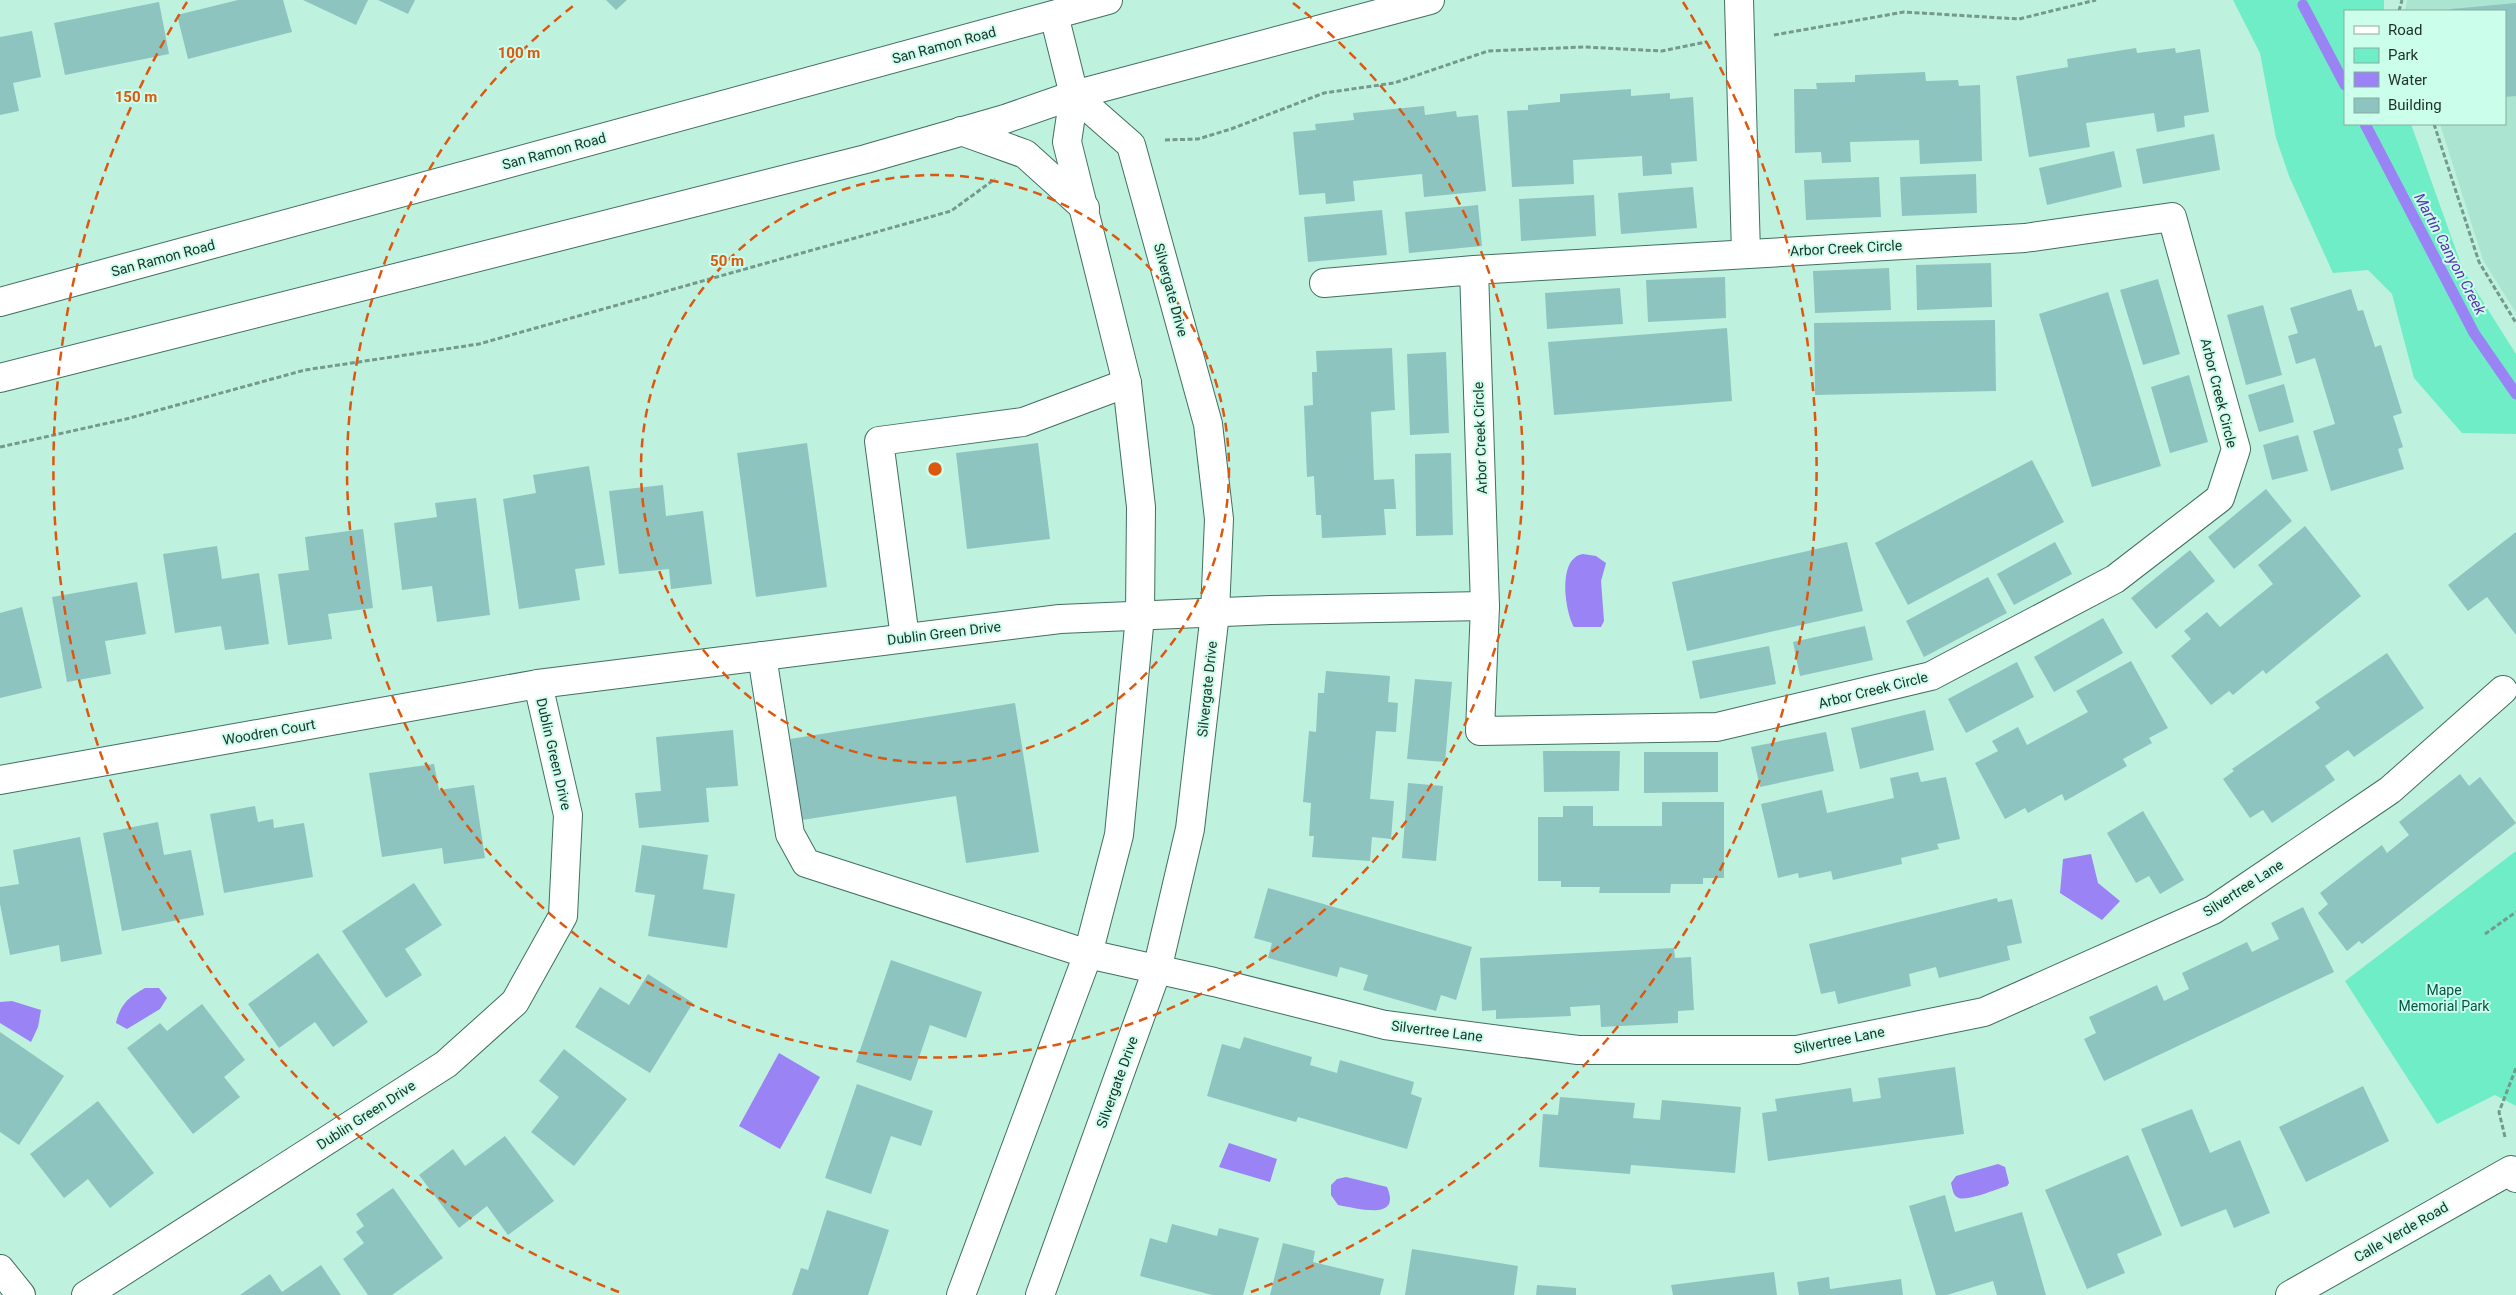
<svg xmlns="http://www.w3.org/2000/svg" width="2516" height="1295" font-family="Roboto,sans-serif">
  <rect width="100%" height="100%" fill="#bff1df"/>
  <polygon fill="#abe5d1" points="2407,0 2516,0 2516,313 2483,260 2440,124 2505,124 2505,11 2405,11"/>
  <g fill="#6fedc6">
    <polygon points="2233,0 2384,0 2384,11 2345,11 2345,124 2411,124 2463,270 2516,354 2516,434 2462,433 2414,378 2392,294 2368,270 2333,273 2289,176 2276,138 2260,53"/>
    <polygon points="2516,851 2516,1106 2495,1095 2437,1124 2345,981"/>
  </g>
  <g fill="#9a83f5">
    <path d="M1583,554L1596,556L1606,563L1601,581L1604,621L1601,627H1574C1565,611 1557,558 1583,554Z"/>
    <polygon points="2091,854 2098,883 2120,901 2102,920 2060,893 2063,859"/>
    <path d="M145,988H159L167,998L160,1009L127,1029L116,1023C120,1004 129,997 145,988Z"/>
    <polygon points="12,1001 41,1010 38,1027 31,1042 0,1023 0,1002"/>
    <polygon points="779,1053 820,1077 780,1149 739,1126"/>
    <polygon points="1229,1143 1277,1159 1270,1182 1219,1167"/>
    <path d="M1998,1164L2005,1167L2009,1183L2007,1186C1996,1189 1965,1203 1957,1197C1953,1195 1952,1187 1951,1183L1956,1176Z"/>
    <path d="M1346,1177L1387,1187C1402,1222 1357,1208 1338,1205L1331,1195V1185L1337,1179Z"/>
  </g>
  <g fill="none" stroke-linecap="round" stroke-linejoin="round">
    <g stroke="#9a83f5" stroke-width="11">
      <polyline points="2303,5 2345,85"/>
      <polyline points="2365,124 2474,333 2516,394"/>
    </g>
  </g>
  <g fill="#8dc4c0">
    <polygon points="238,0 283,0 292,32 188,59 177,15"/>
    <polygon points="303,0 368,0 356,25"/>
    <polygon points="378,0 415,0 408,14"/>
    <polygon points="606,0 627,0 616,10"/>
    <polygon points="159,2 169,54 65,75 54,23"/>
    <polygon points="2516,3 2516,96 2505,97 2505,11 2451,11 2451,9"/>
    <polygon points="32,31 41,77 13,83 19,111 0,115 0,37"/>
    <polygon points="2136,48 2137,53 2175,48 2176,53 2200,49 2209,112 2184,116 2185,127 2157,132 2154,113 2086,123 2090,147 2029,157 2016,76 2068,67 2067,59"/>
    <polygon points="1925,72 1926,81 1958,80 1959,86 1980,85 1982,161 1920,164 1919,140 1850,142 1851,162 1822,163 1821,152 1795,153 1794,89 1817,89 1816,83 1855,82 1855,75"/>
    <polygon points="1631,89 1631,96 1670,93 1670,99 1693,97 1697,161 1671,163 1672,174 1643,176 1642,156 1573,160 1574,184 1512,187 1507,111 1528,110 1528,105 1560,102 1560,94"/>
    <polygon points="1424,106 1425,115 1456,111 1457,117 1478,115 1486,191 1424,197 1422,174 1353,181 1355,201 1326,204 1325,193 1299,195 1293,132 1316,130 1315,124 1354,120 1353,113"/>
    <polygon points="2214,134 2220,170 2143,184 2136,149"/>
    <polygon points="2114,151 2122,187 2047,205 2039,168"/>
    <polygon points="1976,174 1977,213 1902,216 1900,177"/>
    <polygon points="1879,177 1881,217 1806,220 1804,180"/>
    <polygon points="1693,187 1697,228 1621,234 1618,193"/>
    <polygon points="1594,195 1596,236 1521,241 1519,199"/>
    <polygon points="1478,205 1482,246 1409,253 1405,212"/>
    <polygon points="1382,210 1387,255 1308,262 1304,217"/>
    <polygon points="1991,263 1992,307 1917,310 1916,265"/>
    <polygon points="1889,268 1891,310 1815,313 1813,271"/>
    <polygon points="1725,277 1726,318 1648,322 1646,280"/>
    <polygon points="2158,279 2180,354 2143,365 2120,290"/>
    <polygon points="1620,288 1623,324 1547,329 1545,293"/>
    <polygon points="2351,289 2358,311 2363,310 2375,347 2381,345 2402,413 2393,416 2403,447 2398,449 2404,469 2331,491 2313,431 2335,424 2315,358 2296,364 2288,336 2298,333 2290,308"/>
    <polygon points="2108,292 2161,466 2092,487 2039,314"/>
    <polygon points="2263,305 2282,375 2246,385 2227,315"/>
    <polygon points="1995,320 1996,391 1815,395 1814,323"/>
    <polygon points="1727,328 1732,401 1554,415 1548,342"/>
    <polygon points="1392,348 1395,410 1371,412 1374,480 1394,479 1396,509 1384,509 1386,535 1322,538 1321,515 1316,515 1314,476 1307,477 1304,406 1313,405 1312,372 1317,372 1316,351"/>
    <polygon points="1446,352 1449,433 1410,435 1407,354"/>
    <polygon points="2189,375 2208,442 2170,453 2151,387"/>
    <polygon points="2284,384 2294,422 2259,432 2248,395"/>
    <polygon points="2298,435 2308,471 2272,480 2263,445"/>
    <polygon points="807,443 827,587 756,597 737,453"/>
    <polygon points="1038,443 1050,539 967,549 956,453"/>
    <polygon points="1451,453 1453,535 1416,536 1415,454"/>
    <polygon points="2032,460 2064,522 1908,605 1875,543"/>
    <polygon points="589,466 605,565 575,569 580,600 519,609 503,499 536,493 533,475"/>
    <polygon points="663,485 666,516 703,511 712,584 671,589 669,569 619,574 609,491"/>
    <polygon points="2266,489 2292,521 2234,569 2208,537"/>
    <polygon points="476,498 490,615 437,622 432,586 402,590 394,523 437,517 435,503"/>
    <polygon points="2305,526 2361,596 2266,674 2263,670 2233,695 2229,691 2211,705 2171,656 2191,639 2184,631 2207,612 2220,627 2273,584 2258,565"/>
    <polygon points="363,529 373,608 328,614 332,639 288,645 278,574 309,570 305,537"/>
    <polygon points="2516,532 2516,635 2487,597 2468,611 2448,585"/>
    <polygon points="1847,542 1863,611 1687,651 1672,582"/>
    <polygon points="2055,542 2072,574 2014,605 1997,574"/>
    <polygon points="217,546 222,579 259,573 269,644 225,650 221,626 175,633 163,554"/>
    <polygon points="2190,550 2215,581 2156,629 2131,598"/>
    <polygon points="1988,577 2007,613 1924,657 1906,621"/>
    <polygon points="137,582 146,634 105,641 111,674 67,682 52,597"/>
    <polygon points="22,607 42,688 0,698 0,613"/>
    <polygon points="2103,618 2123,653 2054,692 2034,657"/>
    <polygon points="1865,626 1873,660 1800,676 1793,642"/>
    <polygon points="1769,646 1776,684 1700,699 1692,661"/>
    <polygon points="2387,653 2424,708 2354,757 2348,750 2325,766 2335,780 2272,823 2263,810 2250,818 2223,779 2234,771 2232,769 2320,708 2315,702"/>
    <polygon points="2131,661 2168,728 2149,738 2152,743 2123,759 2127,766 2065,801 2062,794 2028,813 2025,808 2005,819 1975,763 1998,751 1992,741 2018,727 2027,745 2088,712 2076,691"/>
    <polygon points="2017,662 2034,697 1966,733 1948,699"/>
    <polygon points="1326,671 1390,676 1388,702 1398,703 1396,732 1376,731 1370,799 1394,801 1391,839 1372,837 1370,861 1312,857 1314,836 1309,836 1311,803 1303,802 1309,731 1316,732 1318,693 1324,693"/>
    <polygon points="1415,679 1452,682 1445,762 1407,759"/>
    <polygon points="1015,703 1039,852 966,863 956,796 802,820 790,739"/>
    <polygon points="1925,710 1934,750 1860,769 1851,728"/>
    <polygon points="733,730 738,786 706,788 709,822 639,828 635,793 661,791 656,737"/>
    <polygon points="1826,732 1834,771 1760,787 1751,747"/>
    <polygon points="1543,751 1620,751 1619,791 1544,792"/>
    <polygon points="1644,752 1718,752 1718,792 1644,793"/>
    <polygon points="434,764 439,790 474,785 485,858 444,864 442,848 382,857 369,773"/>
    <polygon points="1918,772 1921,782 1946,777 1960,839 1937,844 1939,849 1901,858 1902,864 1833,880 1831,871 1799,878 1798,873 1778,878 1761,804 1822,790 1827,813 1894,798 1890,778"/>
    <polygon points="2460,774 2469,786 2480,777 2516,823 2362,944 2359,941 2347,951 2318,913 2328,904 2320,893 2382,845 2387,853 2409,835 2399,822"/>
    <polygon points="1408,783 1443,786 1436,861 1402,858"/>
    <polygon points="1662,802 1724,802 1724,878 1703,878 1703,884 1671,884 1670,893 1599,893 1600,887 1561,887 1561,881 1538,881 1538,817 1563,817 1563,806 1593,806 1593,826 1662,826"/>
    <polygon points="255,806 258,822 273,819 274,828 304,823 313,877 224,893 210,814"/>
    <polygon points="2143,811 2184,880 2160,894 2149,876 2136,883 2107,833"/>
    <polygon points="158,822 164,855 191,850 204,915 122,931 103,833"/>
    <polygon points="80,837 102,954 61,962 59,945 10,955 0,904 0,887 19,884 13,850"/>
    <polygon points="642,845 708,855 703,889 735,894 727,948 648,936 655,895 635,892"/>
    <polygon points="414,883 442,925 405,949 422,975 386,998 342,931"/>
    <polygon points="1268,888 1472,947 1456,1000 1441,995 1436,1011 1363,990 1368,975 1340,967 1337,977 1268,958 1272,943 1254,938"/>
    <polygon points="1997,898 1998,902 2012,899 2022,943 2007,946 2010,960 1939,978 1936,967 1909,974 1911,986 1838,1004 1835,991 1821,994 1809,944"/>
    <polygon points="2303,907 2334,972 2104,1081 2084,1039 2096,1033 2089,1017 2157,985 2164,1001 2189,989 2182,973 2247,942 2252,952 2279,939 2271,923"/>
    <polygon points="1674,948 1675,958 1691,957 1694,1010 1678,1011 1678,1023 1601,1027 1600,1005 1570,1007 1571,1016 1496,1019 1496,1010 1482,1011 1480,958"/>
    <polygon points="318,953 368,1022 333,1047 315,1022 279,1048 248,1004"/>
    <polygon points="891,960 982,992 966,1038 930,1025 911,1081 856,1062"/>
    <polygon points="648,974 693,1003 650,1073 575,1027 600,987 629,1005"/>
    <polygon points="202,1004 245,1060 224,1077 240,1097 193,1134 127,1048 160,1023 167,1031"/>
    <polygon points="0,1032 64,1076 19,1145 0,1132"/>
    <polygon points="1244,1037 1312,1057 1310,1065 1337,1073 1340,1060 1414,1082 1411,1094 1422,1098 1407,1149 1298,1117 1296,1122 1207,1096 1222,1044 1240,1049"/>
    <polygon points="564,1049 627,1099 574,1166 531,1132 559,1097 539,1081"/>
    <polygon points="1955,1067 1964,1134 1768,1161 1762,1113 1777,1111 1775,1099 1851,1088 1853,1102 1881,1098 1878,1078"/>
    <polygon points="857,1084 933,1111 921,1146 891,1136 871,1194 825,1178"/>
    <polygon points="2363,1086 2389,1141 2306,1182 2279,1127"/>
    <polygon points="1560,1097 1635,1103 1633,1118 1660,1120 1662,1100 1741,1107 1735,1173 1631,1165 1630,1174 1539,1167 1543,1114 1558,1115"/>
    <polygon points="98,1101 154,1173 110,1208 88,1179 64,1198 30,1154"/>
    <polygon points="2192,1109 2210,1153 2240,1140 2270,1213 2234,1228 2226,1209 2181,1227 2141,1129"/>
    <polygon points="505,1136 554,1201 508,1235 487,1206 459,1228 419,1175 453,1149 465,1166"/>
    <polygon points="2128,1155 2162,1235 2117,1254 2125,1273 2087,1289 2045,1190"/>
    <polygon points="393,1188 443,1258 392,1295 368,1295 343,1259 364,1243 356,1232 364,1226 356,1214"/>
    <polygon points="1945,1195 1955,1232 2022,1212 2046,1295 1997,1295 1993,1281 1947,1295 1936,1295 1909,1206"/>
    <polygon points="827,1210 889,1230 868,1295 792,1295 801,1268 808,1270"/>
    <polygon points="1172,1224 1217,1236 1219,1228 1259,1238 1243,1295 1212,1295 1140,1276 1150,1238 1167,1243"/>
    <polygon points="1283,1243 1315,1251 1313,1262 1384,1279 1380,1295 1270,1295"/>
    <polygon points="1412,1249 1518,1266 1514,1295 1405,1295"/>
    <polygon points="321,1265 341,1295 240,1295 270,1274 282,1292"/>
    <polygon points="1774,1272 1777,1295 1673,1295 1671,1285"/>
    <polygon points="1829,1277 1830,1289 1901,1279 1903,1295 1799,1295 1797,1282"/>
    <polygon points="1537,1285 1576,1288 1576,1295 1536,1295"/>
  </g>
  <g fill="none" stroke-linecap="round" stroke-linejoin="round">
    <g stroke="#416f60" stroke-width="30">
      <g id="minor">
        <polyline points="1739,0 1746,254"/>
        <polyline points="1324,283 1474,270 2025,238 2172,217 2236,449 2220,498 2115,579 1931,676 1717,727 1480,731 1485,606 1474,270"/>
        <polyline points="905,638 879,441 1023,422 1127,383"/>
        <polyline points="762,656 790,834 806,863 1088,954 1214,982 1385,1025 1578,1050 1797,1050 1984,1012 2213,910 2390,790 2503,690"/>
        <polyline points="0,780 538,684"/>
        <polyline points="0,1269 21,1295"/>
        <polyline points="86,1295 446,1064 515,1002 563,916 568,815 538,684 1060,619 1271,610 1485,606"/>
        <polyline points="961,1295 1088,954 1119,835 1140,616 1141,507 1127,383 1067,142 1074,95 1054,15"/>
        <polyline points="1040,1295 1157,970 1190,829 1215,613 1219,519 1208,424 1131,145 1074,95"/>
        <polyline points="2290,1295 2511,1170 2516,1178"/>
      </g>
    </g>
    <g stroke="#416f60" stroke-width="30">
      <g id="major">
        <polyline points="961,131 1025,154 1085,208"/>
        <polyline points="0,302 1108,0"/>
        <polyline points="0,378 866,159 1005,119 1074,95 1430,0"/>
      </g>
    </g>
    <g stroke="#75998c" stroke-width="3" stroke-dasharray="5 2.5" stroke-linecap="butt">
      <polyline points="2399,11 2402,0"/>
      <polyline points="1774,35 1904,12 2019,19 2096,0"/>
      <polyline points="2434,124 2479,262 2516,323"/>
      <polyline points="1165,140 1198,139 1231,129 1324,93 1394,83 1488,51 1584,47 1662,51 1706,42"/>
      <polyline points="0,447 126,419 305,370 479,344 951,211 995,179"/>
      <polyline points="2485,934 2516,912"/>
      <polyline points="2505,1137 2499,1112 2516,1068"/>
    </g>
    <use href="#minor" stroke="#fff" stroke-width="28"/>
    <use href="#major" stroke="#fff" stroke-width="28"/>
  </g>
  <g fill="none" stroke="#de570e" stroke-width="2.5" stroke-dasharray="9 6">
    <circle cx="935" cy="469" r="294"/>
    <path d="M1293 3A588 588 0 1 1 577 3"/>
    <path d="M619 1292A882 882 0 0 1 187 2M1683 2A882 882 0 0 1 1251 1292"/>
  </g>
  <g text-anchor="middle" stroke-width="4" stroke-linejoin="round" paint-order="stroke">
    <g font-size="14" fill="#20342d" stroke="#ccfeec">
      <text transform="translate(944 45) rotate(-15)" y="5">San Ramon Road</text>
      <text transform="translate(554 151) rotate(-15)" y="5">San Ramon Road</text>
      <text transform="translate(1846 248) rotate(-3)" y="5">Arbor Creek Circle</text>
      <text transform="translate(163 258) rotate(-15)" y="5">San Ramon Road</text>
      <text transform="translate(1171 290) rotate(75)" y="5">Silvergate Drive</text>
      <text transform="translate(2219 393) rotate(76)" y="5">Arbor Creek Circle</text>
      <text transform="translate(1480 438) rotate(-92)" y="5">Arbor Creek Circle</text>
      <text transform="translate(944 633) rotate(-7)" y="5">Dublin Green Drive</text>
      <text transform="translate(1207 689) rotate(-84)" y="5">Silvergate Drive</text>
      <text transform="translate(1873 690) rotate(-14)" y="5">Arbor Creek Circle</text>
      <text transform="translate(269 732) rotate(-10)" y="5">Woodren Court</text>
      <text transform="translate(554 754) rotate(77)" y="5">Dublin Green Drive</text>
      <text transform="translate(2243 888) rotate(-33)" y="5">Silvertree Lane</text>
      <text transform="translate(1437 1031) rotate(7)" y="5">Silvertree Lane</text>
      <text transform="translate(1839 1040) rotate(-11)" y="5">Silvertree Lane</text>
      <text transform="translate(1117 1082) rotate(-70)" y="5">Silvergate Drive</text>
      <text transform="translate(366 1115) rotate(-33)" y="5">Dublin Green Drive</text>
      <text transform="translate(2401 1232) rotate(-30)" y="5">Calle Verde Road</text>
    </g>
    <g font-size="14" fill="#025542" stroke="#ccfeec">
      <text x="2444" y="995">Mape<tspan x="2444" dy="16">Memorial Park</tspan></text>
    </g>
    <g font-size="15" font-style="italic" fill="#5a31b5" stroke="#ccfeec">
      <text transform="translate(2450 254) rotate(62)" y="5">Martin Canyon Creek</text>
    </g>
  </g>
  <circle cx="935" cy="469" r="8" fill="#de570e" stroke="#ccfeec" stroke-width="2.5"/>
  <g font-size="15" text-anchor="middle" font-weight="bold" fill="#de570e" stroke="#ccfeec" stroke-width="4" stroke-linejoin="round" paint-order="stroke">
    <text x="519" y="58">100 m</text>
    <text x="136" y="102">150 m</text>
    <text x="727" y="266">50 m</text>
  </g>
  <rect x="2344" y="10" width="162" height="115" fill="#ccfeec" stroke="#87ada0"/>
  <rect x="2354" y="26" width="25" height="8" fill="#ffffff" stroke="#87ada0"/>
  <text x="2388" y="35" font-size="15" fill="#20342d">Road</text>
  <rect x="2354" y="48" width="25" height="15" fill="#6fedc6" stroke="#87ada0"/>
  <text x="2388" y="60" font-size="15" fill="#20342d">Park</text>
  <rect x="2354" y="72" width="25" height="15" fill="#9a83f5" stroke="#87ada0"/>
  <text x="2388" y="85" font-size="15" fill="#20342d">Water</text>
  <rect x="2354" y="98" width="25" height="15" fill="#8dc4c0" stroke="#87ada0"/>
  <text x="2388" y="110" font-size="15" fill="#20342d">Building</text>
</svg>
